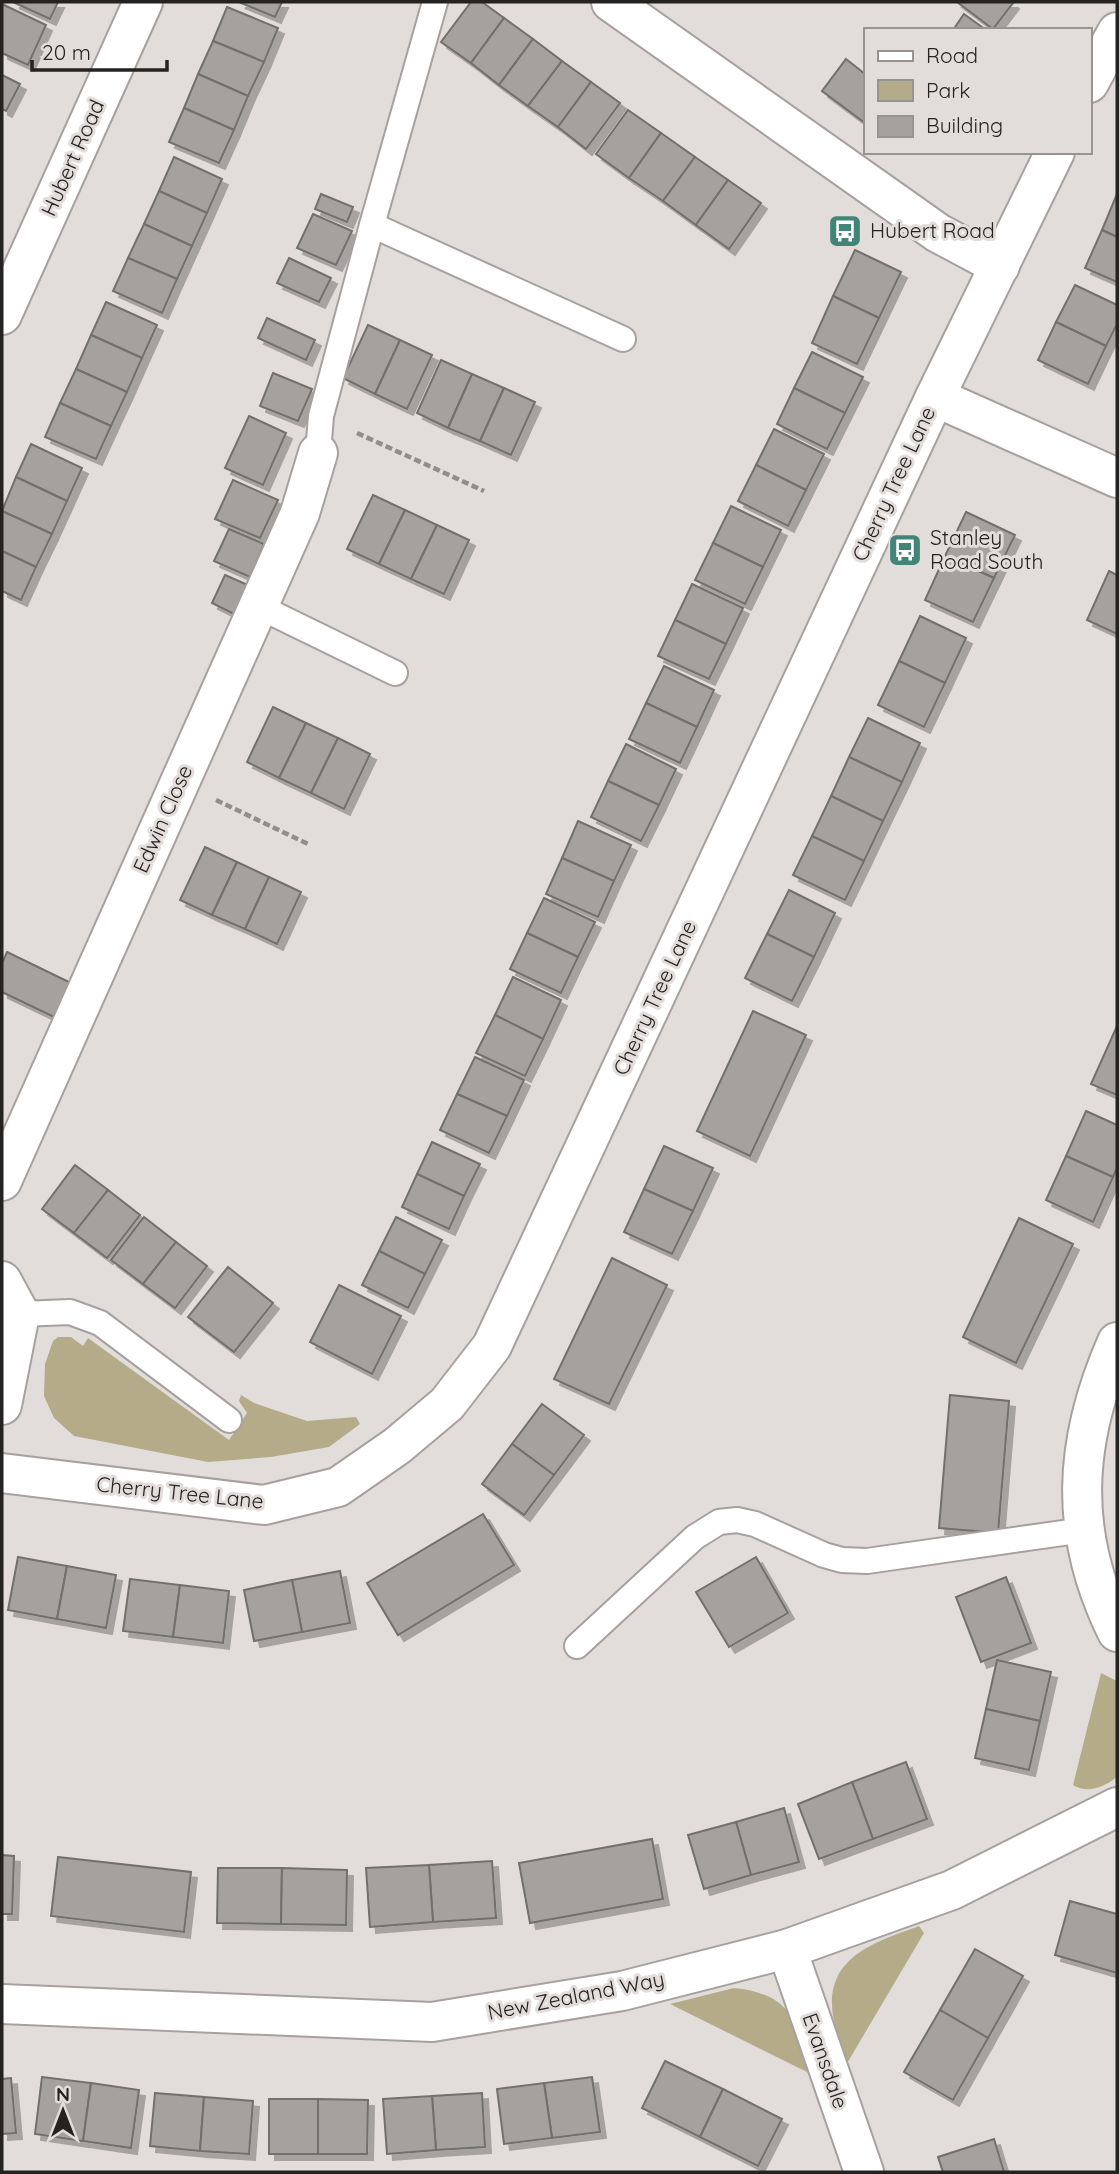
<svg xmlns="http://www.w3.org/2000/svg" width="1119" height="2174" font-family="Quicksand,sans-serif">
  <defs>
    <filter id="shadow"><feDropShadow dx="6" dy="6" stdDeviation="0" flood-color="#0004"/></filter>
  </defs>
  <rect width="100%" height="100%" fill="#e2dddb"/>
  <g fill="#b4ac89">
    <polygon points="58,1337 71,1337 83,1346 88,1338 229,1440 247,1413 239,1401 241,1395 254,1403 307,1421 356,1417 360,1424 329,1447 271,1457 208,1462 74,1436 54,1418 44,1396 45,1364 53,1341"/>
    <path d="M1101,1673L1117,1681V1777C1104,1787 1088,1794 1073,1785Z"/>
    <path d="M919,1926L924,1933L846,2065C842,2049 836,2032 833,2016C824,1957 875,1942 919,1926Z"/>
    <path d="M734,1988C792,1994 798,2022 809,2073L670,2004Z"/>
  </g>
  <g fill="#a4a19e" stroke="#72706c" stroke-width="2" filter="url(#shadow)">
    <polygon points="13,2 58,2 50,19"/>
    <polygon points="239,2 282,2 275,17"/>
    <polygon points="471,2 482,2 504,18 471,63 441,42"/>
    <polygon points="957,2 1012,2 1013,3 993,29"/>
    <polygon points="2,4 46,25 28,65 2,53"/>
    <polygon points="227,7 278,28 264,62 213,41"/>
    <polygon points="964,14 986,30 953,30"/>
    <polygon points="504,18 533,39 499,85 471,63"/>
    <polygon points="533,39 562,61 528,106 499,85"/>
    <polygon points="213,41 264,62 248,96 198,74"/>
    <polygon points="846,59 865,74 865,123 822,91"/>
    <polygon points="562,61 591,82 558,127 528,106"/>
    <polygon points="198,74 248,96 234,130 184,108"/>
    <polygon points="2,75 20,84 6,111 2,109"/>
    <polygon points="591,82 620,103 586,149 558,127"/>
    <polygon points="184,108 234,130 219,163 169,142"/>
    <polygon points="628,110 661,133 629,178 596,154"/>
    <polygon points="661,133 695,157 663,201 629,178"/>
    <polygon points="174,157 222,179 207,213 159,191"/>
    <polygon points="695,157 728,180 696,225 663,201"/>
    <polygon points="728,180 761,203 729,249 696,225"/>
    <polygon points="159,191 207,213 192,246 144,224"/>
    <polygon points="321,194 353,207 347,222 315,209"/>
    <polygon points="1117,194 1117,237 1102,230"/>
    <polygon points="313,214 352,231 336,265 297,248"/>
    <polygon points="144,224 192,246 177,279 128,258"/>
    <polygon points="1102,230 1117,237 1117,282 1085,268"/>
    <polygon points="855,250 901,272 879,318 833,296"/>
    <polygon points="128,258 177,279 162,313 113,291"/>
    <polygon points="289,258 331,278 319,302 277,283"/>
    <polygon points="1075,285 1117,305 1117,324 1106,346 1056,322"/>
    <polygon points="833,296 879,318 857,364 812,343"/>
    <polygon points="106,302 157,325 142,358 91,335"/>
    <polygon points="267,318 315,340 306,360 258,338"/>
    <polygon points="1056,322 1106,346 1088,384 1038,360"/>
    <polygon points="368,325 400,340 375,394 343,378"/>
    <polygon points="91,335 142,358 127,392 76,369"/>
    <polygon points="400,340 432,355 407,409 375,394"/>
    <polygon points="812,352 863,377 845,413 794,388"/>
    <polygon points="441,360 472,374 448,428 417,413"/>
    <polygon points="76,369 127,392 111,426 60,403"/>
    <polygon points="273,373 312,389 298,421 260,406"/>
    <polygon points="472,374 504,388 480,441 448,428"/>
    <polygon points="504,388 535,402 511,455 480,441"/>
    <polygon points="794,388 845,413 827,449 777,424"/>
    <polygon points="60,403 111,426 96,459 45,437"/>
    <polygon points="249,416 286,433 263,485 225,468"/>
    <polygon points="774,429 824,454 806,490 756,465"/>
    <polygon points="31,444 82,468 67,501 16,477"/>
    <polygon points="756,465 806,490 788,526 738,501"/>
    <polygon points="16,477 67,501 52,534 2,511"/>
    <polygon points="233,480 278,500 260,538 215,519"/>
    <polygon points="373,495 405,510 379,564 347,549"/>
    <polygon points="731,506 781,530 763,567 713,543"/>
    <polygon points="405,510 437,525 411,579 379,564"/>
    <polygon points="2,511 52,534 36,567 2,551"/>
    <polygon points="966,512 1015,535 994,578 945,556"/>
    <polygon points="437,525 469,540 444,594 411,579"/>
    <polygon points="229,529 264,544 250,577 214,561"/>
    <polygon points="713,543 763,567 745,604 695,580"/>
    <polygon points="2,551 36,567 21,600 2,591"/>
    <polygon points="945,556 994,578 973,622 925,600"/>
    <polygon points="1109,571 1117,575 1117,634 1087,620"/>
    <polygon points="225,575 250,586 236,615 212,603"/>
    <polygon points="692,584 743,608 726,644 675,620"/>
    <polygon points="920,616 966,638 945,683 899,661"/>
    <polygon points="675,620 726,644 709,679 658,656"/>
    <polygon points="899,661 945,683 924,727 878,705"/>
    <polygon points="664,666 714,690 697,727 646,703"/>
    <polygon points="646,703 697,727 680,763 629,739"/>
    <polygon points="273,707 306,723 279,778 247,762"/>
    <polygon points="868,718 920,743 902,782 849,757"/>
    <polygon points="306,723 338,738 311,793 279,778"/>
    <polygon points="338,738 370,754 344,809 311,793"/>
    <polygon points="626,744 676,769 659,805 608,781"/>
    <polygon points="849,757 902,782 883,821 831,796"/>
    <polygon points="608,781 659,805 641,841 591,817"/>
    <polygon points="831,796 883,821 864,861 812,836"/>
    <polygon points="578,821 631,845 614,881 562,858"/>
    <polygon points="812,836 864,861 845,900 793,875"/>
    <polygon points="205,847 237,862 212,915 180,900"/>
    <polygon points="562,858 614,881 598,917 546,894"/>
    <polygon points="237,862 269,877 245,929 212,915"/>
    <polygon points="269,877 301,892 277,944 245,929"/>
    <polygon points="789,890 835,913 814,957 767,934"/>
    <polygon points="544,898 595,922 578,957 527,933"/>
    <polygon points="527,933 578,957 561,993 510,969"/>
    <polygon points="767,934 814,957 792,1001 745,978"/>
    <polygon points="7,952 71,983 54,1017 2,992 2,963"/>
    <polygon points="513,977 561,1000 543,1039 495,1015"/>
    <polygon points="753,1011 806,1035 750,1156 697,1131"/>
    <polygon points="495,1015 543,1039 525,1076 476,1053"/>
    <polygon points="1117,1026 1117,1095 1091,1084"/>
    <polygon points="475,1057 524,1080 507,1116 457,1094"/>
    <polygon points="457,1094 507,1116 489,1153 440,1130"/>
    <polygon points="1086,1111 1117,1125 1117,1168 1113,1177 1066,1156"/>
    <polygon points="432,1142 480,1164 464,1196 417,1174"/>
    <polygon points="664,1146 713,1168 693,1211 644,1189"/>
    <polygon points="1066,1156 1113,1177 1093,1222 1046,1200"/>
    <polygon points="75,1165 108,1190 74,1233 42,1209"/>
    <polygon points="417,1174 464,1196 449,1229 402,1207"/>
    <polygon points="644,1189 693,1211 672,1254 624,1232"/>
    <polygon points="108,1190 140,1215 107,1258 74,1233"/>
    <polygon points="144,1217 176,1242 143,1284 111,1260"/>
    <polygon points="396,1217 442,1240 425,1274 379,1251"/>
    <polygon points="1019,1218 1073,1244 1016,1363 963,1337"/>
    <polygon points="176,1242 207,1266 175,1308 143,1284"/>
    <polygon points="379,1251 425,1274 408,1308 362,1285"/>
    <polygon points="612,1258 667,1285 609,1404 554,1379"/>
    <polygon points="228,1267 273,1303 234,1352 188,1317"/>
    <polygon points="339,1285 401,1316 372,1374 310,1342"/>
    <polygon points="950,1395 1009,1401 998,1533 939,1528"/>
    <polygon points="542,1404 584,1435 554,1475 512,1444"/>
    <polygon points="512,1444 554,1475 524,1515 482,1484"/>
    <polygon points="483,1514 514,1565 398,1635 367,1583"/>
    <polygon points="18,1557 67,1566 57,1619 8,1610"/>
    <polygon points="756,1557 788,1613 729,1647 696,1592"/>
    <polygon points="67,1566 116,1575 106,1628 57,1619"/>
    <polygon points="340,1571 350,1623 302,1632 292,1580"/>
    <polygon points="1006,1577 1031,1643 981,1662 956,1597"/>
    <polygon points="130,1579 180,1585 173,1637 123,1631"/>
    <polygon points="292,1580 302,1632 254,1641 244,1590"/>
    <polygon points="180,1585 229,1591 223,1643 173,1637"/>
    <polygon points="997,1660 1051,1672 1040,1721 986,1709"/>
    <polygon points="986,1709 1040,1721 1029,1770 975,1758"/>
    <polygon points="906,1762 927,1819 873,1839 852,1782"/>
    <polygon points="852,1782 873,1839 819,1859 798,1804"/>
    <polygon points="784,1808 799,1862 751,1875 736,1822"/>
    <polygon points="736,1822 751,1875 704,1889 688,1835"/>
    <polygon points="652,1839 663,1899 530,1923 519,1863"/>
    <polygon points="2,1855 14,1856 12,1914 2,1914"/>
    <polygon points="58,1857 191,1872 184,1932 51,1916"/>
    <polygon points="492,1861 496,1918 433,1922 429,1865"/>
    <polygon points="429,1865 433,1922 370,1927 366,1868"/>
    <polygon points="218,1868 282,1868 281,1924 217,1923"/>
    <polygon points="282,1868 347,1870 346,1925 281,1924"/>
    <polygon points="1070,1901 1117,1914 1117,1973 1055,1955"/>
    <polygon points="975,1949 1023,1976 988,2038 940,2010"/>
    <polygon points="940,2010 988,2038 953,2100 904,2072"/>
    <polygon points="665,2061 723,2089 700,2137 642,2108"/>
    <polygon points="42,2077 91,2083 83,2141 35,2134"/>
    <polygon points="592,2077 600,2132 552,2138 544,2083"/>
    <polygon points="11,2078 16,2133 2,2134 2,2079"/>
    <polygon points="91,2083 139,2090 131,2148 83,2141"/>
    <polygon points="544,2083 552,2138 504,2144 497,2089"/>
    <polygon points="723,2089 782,2119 758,2166 700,2137"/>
    <polygon points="155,2093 204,2097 200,2151 150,2146"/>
    <polygon points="482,2093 485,2147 436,2150 432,2096"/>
    <polygon points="432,2096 436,2150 387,2154 383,2099"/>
    <polygon points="204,2097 253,2101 249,2154 200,2151"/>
    <rect x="269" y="2099" width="49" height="55"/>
    <polygon points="318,2099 368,2100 367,2154 318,2154"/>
    <polygon points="994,2139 1004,2172 943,2172 938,2157"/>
  </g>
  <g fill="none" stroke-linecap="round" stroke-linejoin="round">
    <g stroke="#a6a19f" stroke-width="28">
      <g id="lane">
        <polyline points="372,225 623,339"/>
        <polyline points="318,453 321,416 372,225 435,2"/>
        <polyline points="258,606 395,673"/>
        <polyline points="20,1314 70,1312 100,1323 229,1420"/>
        <polyline points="577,1646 695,1537 719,1522 737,1520 755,1524 824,1555 842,1560 867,1561 1084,1530"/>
      </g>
    </g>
    <g stroke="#a6a19f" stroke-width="42">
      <g id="street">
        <polyline points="611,2 938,233 1000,266"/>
        <polyline points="2,315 143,2"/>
        <polyline points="935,397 1117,478"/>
        <polyline points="2,1181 300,513 318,453"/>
        <polyline points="2,1281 20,1314 2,1405"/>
        <path d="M1117,1342C1073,1442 1068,1533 1117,1632"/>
        <polyline points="787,1949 864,2172"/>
        <polyline points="2,2004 432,2022 622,1991 787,1949 952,1890 1117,1807"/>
      </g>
    </g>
    <g stroke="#a6a19f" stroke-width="42">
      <g id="secondary">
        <polyline points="1089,83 1117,32"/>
        <polyline points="2,1473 264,1505 338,1487 397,1446 447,1404 492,1346 935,397 1055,152"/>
      </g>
    </g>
    <g stroke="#918d8c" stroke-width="4.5" stroke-dasharray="7 3.5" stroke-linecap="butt">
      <polyline points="357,433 484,491"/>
      <polyline points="216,800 310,845"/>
    </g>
    <use href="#lane" stroke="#fff" stroke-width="24"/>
    <use href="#street" stroke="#fff" stroke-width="38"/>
    <use href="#secondary" stroke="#fff" stroke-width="38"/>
  </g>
  <defs>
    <g id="bus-square" transform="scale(1.75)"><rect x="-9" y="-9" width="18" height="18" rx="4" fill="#428577" stroke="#e2dddb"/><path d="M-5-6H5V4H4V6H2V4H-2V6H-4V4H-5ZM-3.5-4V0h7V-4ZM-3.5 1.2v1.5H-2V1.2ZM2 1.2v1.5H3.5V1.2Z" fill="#fff"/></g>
  </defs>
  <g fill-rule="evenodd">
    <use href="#bus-square" x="845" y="231"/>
    <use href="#bus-square" x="905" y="550"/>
  </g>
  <g text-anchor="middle" stroke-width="6" stroke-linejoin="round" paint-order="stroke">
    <g font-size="21" fill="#252322" stroke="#e2dddb">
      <text transform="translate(73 158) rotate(-66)" y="7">Hubert Road</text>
      <text transform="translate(894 484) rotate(-65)" y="7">Cherry Tree Lane</text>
      <text transform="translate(163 819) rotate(-66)" y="7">Edwin Close</text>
      <text transform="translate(655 998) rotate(-65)" y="7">Cherry Tree Lane</text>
      <text transform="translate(180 1493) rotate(6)" y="7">Cherry Tree Lane</text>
      <text transform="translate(576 1996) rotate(-11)" y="7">New Zealand Way</text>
      <text transform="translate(825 2061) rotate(71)" y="7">Evansdale</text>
    </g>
    <g font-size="21" fill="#252322" stroke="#e2dddb" text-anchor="start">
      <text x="870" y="238">Hubert Road</text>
      <text x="930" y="545">Stanley<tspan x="930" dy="24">Road South</tspan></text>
    </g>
  </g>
  <rect width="1119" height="2174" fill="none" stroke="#252322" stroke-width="7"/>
  <rect x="864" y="28" width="228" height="126" fill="#e2dddb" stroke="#969391" stroke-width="2"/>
  <rect x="878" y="51" width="35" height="10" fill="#ffffff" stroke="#969391" stroke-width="2"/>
  <text x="926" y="63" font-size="21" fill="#252322">Road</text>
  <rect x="878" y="80" width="35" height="21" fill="#b4ac89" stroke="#969391" stroke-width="2"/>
  <text x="926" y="98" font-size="21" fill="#252322">Park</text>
  <rect x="878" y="116" width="35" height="21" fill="#a4a19e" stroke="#969391" stroke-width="2"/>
  <text x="926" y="133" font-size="21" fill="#252322">Building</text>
  <g transform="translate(63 2111)" stroke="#e2dddb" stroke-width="5" paint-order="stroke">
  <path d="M0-5L12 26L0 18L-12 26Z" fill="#252322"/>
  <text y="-10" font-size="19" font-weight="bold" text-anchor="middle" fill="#252322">N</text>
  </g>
  <path d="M32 60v10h135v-10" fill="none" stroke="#252322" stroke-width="3.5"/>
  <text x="42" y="60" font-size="21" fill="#252322" stroke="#e2dddb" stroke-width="5" paint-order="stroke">20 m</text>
</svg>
